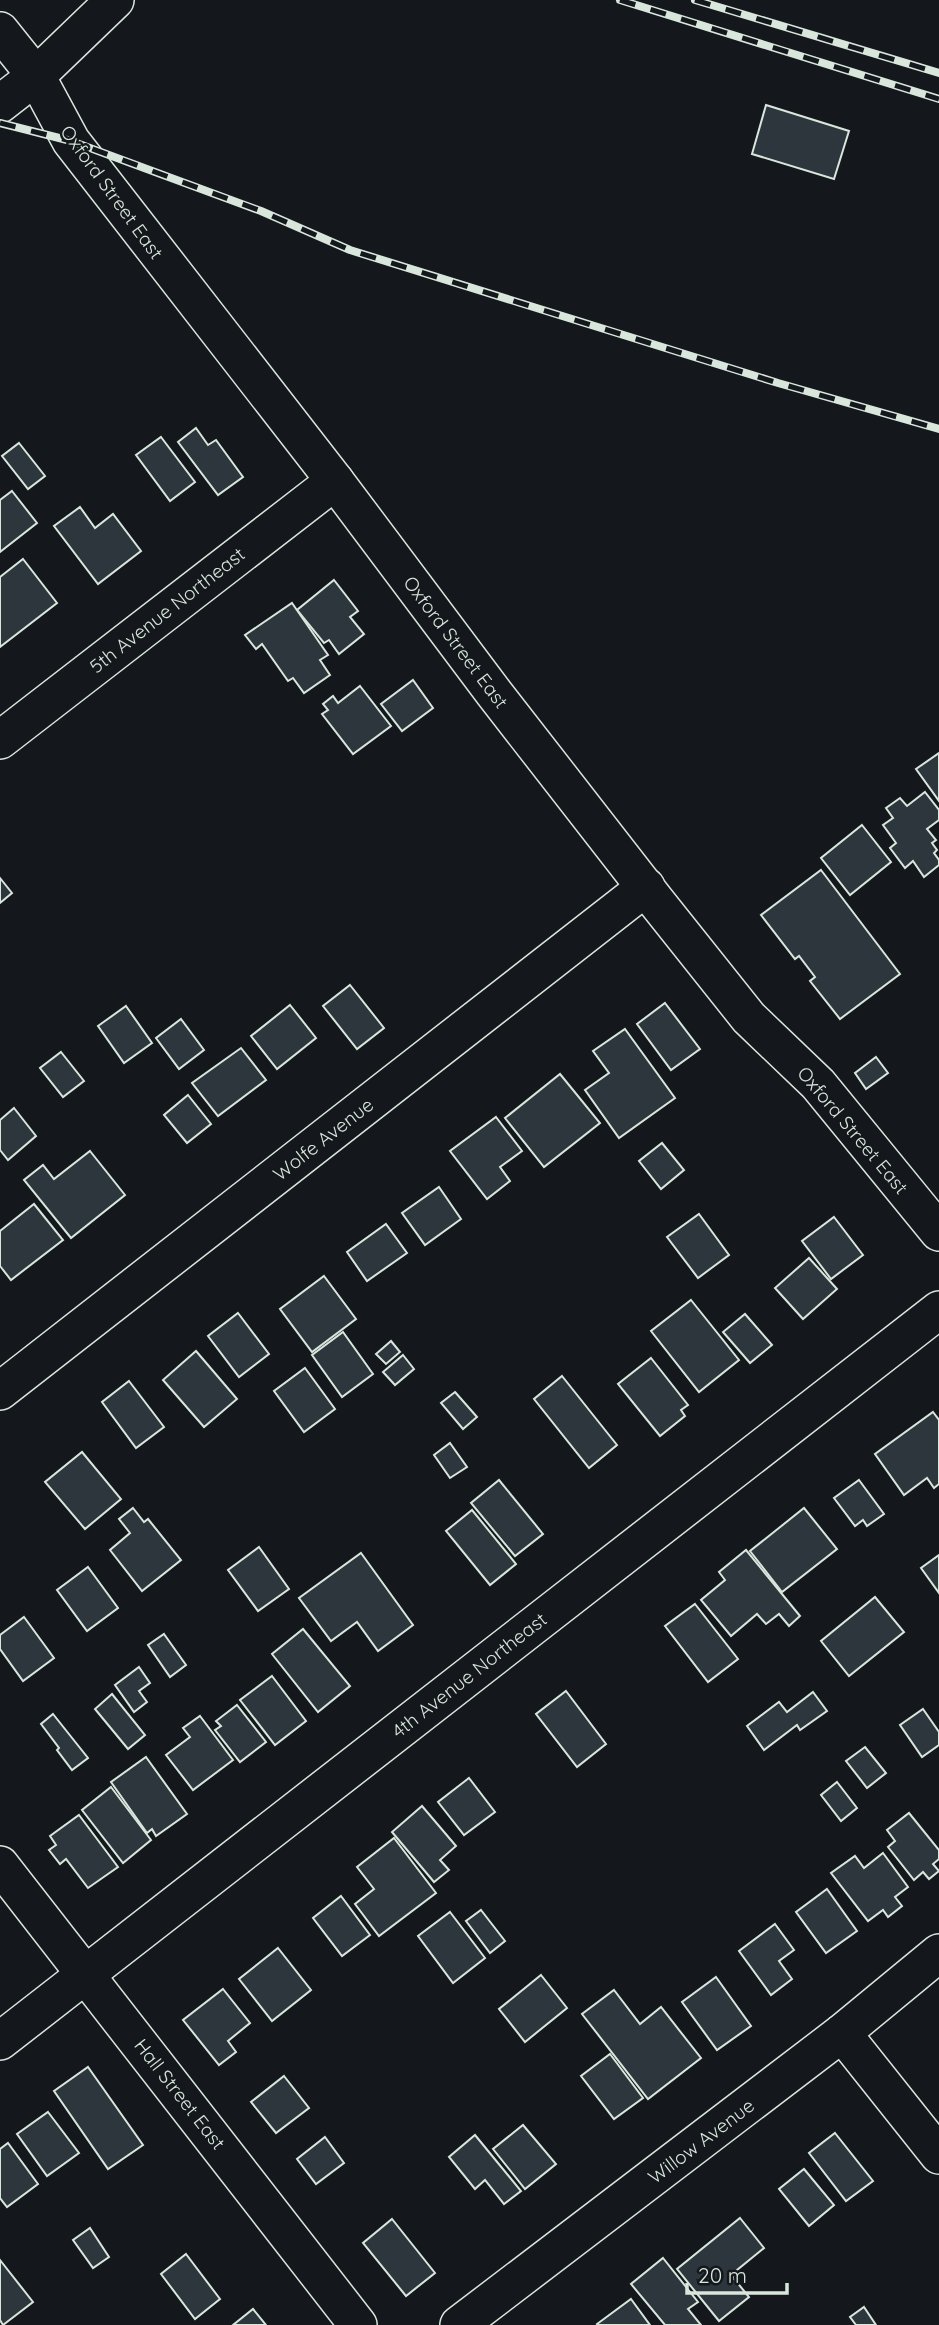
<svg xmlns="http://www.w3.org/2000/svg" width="939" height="2325" font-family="Quicksand,sans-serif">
  <rect width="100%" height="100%" fill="#14181c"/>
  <g fill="#2c363c" stroke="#d8e6dc" stroke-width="2">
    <polygon points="766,105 849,131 834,179 752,154"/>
    <polygon points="196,428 208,445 216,440 243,477 218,495 178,442"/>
    <polygon points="161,437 195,482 170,501 136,455"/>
    <polygon points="19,443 45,476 28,489 2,456"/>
    <polygon points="12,491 37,523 0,552 0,500"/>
    <polygon points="80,507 95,528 113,514 141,551 98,584 54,526"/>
    <polygon points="23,559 57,603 0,647 0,577"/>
    <polygon points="334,580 358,611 350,617 364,634 339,654 329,640 324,643 297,610"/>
    <polygon points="292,603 328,655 320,660 330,675 304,693 293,678 288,681 262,644 256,649 245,635"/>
    <polygon points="413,680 433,708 402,731 381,704"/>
    <polygon points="360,686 391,726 353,754 322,714 328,710 323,704 333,696 338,703"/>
    <polygon points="939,753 939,801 916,769"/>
    <polygon points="925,792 939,810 939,820 927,829 936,840 932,843 937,850 934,853 939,860 939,865 924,877 913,861 905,868 890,848 896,843 883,825 893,818 886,808 900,798 907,806"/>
    <polygon points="862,825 891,862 850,895 821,858"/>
    <polygon points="821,870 900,974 840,1019 810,981 815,977 799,956 795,959 761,915"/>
    <polygon points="0,878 12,893 0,903"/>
    <polygon points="350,985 384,1028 357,1049 323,1006"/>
    <polygon points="665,1003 700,1049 671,1070 637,1024"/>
    <polygon points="290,1005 316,1038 277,1069 251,1036"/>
    <polygon points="126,1006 152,1043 124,1063 98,1026"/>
    <polygon points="181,1019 204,1050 179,1069 156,1038"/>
    <polygon points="625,1029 675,1098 619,1138 585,1090 609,1073 593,1051"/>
    <polygon points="241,1048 266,1080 218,1116 192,1083"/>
    <polygon points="61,1052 84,1081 63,1097 40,1068"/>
    <polygon points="876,1057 888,1073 866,1089 855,1073"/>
    <polygon points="560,1074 600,1123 544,1167 505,1118"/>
    <polygon points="188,1095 211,1124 187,1143 164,1115"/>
    <polygon points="14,1108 36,1136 8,1160 0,1150 0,1120"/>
    <polygon points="496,1117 522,1151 500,1167 510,1181 487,1199 450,1151"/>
    <polygon points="662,1143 684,1170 661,1189 639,1161"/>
    <polygon points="90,1151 125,1195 71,1238 24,1180 43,1165 54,1179"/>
    <polygon points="439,1187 461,1219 425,1245 402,1213"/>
    <polygon points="34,1204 63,1240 11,1280 0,1266 0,1231"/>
    <polygon points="699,1214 729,1255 698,1278 667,1237"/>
    <polygon points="834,1217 863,1255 831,1279 802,1241"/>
    <polygon points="386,1224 407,1253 367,1281 347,1252"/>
    <polygon points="809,1258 837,1289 803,1319 775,1288"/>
    <polygon points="324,1276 356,1319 312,1352 280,1309"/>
    <polygon points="691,1300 739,1360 699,1392 651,1331"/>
    <polygon points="238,1313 269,1354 239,1377 208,1336"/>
    <polygon points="745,1314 772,1345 750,1363 723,1332"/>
    <polygon points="343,1332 373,1374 342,1397 312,1355"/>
    <polygon points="391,1341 400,1352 386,1364 376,1354"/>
    <polygon points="196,1351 237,1399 204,1427 163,1380"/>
    <polygon points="403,1355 414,1369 395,1385 383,1372"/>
    <polygon points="651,1358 688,1405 681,1410 685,1416 660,1436 618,1384"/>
    <polygon points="305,1368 335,1409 304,1432 274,1391"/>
    <polygon points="562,1376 617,1445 589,1468 534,1399"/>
    <polygon points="129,1381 164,1427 136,1448 102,1402"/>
    <polygon points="455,1392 477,1417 463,1429 441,1403"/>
    <polygon points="933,1412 939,1420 939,1484 934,1488 927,1478 904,1495 875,1454"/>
    <polygon points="450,1443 467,1467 450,1478 434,1455"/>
    <polygon points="82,1452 121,1499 85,1529 45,1482"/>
    <polygon points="499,1480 543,1534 515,1556 471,1503"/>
    <polygon points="859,1480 884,1514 867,1526 863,1520 855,1526 834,1498"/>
    <polygon points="133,1508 144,1522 148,1519 181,1560 142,1591 110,1550 130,1533 119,1519"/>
    <polygon points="804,1508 837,1549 782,1592 750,1551"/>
    <polygon points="472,1510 516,1564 490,1585 446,1531"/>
    <polygon points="259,1547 289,1589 258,1611 228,1570"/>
    <polygon points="746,1550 800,1616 789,1626 779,1614 766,1624 757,1614 731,1636 701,1600 725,1580 719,1572"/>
    <polygon points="361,1553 413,1625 378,1651 357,1622 331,1641 299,1598"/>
    <polygon points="939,1555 939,1593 921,1568"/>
    <polygon points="88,1567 118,1608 87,1631 57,1590"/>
    <polygon points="875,1597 904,1632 849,1676 821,1641"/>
    <polygon points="695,1604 738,1659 708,1682 665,1626"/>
    <polygon points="24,1617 54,1658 23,1681 0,1649 0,1635"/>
    <polygon points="303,1629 350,1686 318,1712 272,1654"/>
    <polygon points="164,1634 186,1665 170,1677 148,1645"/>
    <polygon points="139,1667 150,1683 139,1691 147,1702 134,1712 115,1685"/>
    <polygon points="272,1676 306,1721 275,1745 240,1700"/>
    <polygon points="566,1691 606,1744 577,1767 536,1714"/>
    <polygon points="813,1692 827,1711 800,1730 797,1725 764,1750 747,1726 779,1702 787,1712"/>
    <polygon points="112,1694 145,1735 128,1749 95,1709"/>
    <polygon points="237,1705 266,1742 240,1762 215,1730 221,1726 216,1721"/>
    <polygon points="923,1709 939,1732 939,1745 922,1757 900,1725"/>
    <polygon points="53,1714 88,1758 72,1770 57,1750 59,1748 41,1724"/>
    <polygon points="200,1716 233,1760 193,1790 166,1755 190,1737 183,1728"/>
    <polygon points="865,1747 886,1773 867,1788 846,1761"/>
    <polygon points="146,1757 187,1814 156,1836 152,1829 147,1833 111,1782"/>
    <polygon points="469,1778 495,1812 464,1835 438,1802"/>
    <polygon points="837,1782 857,1808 841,1821 821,1795"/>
    <polygon points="111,1787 151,1840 123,1863 82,1810"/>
    <polygon points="422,1806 456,1846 440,1860 449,1870 434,1882 392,1832"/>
    <polygon points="909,1813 939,1850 939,1859 933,1864 939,1871 929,1879 923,1872 914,1880 888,1847 895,1841 887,1830"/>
    <polygon points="79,1815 118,1867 88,1888 66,1859 60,1864 49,1850 56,1845 50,1836"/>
    <polygon points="394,1838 436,1893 379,1936 355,1904 374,1889 357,1867"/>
    <polygon points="883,1853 908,1887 895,1897 902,1906 888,1917 883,1910 868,1921 831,1873 855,1856 864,1868"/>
    <polygon points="827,1889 857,1931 826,1953 796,1912"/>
    <polygon points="341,1896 370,1935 342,1956 313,1918"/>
    <polygon points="481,1910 505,1941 490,1953 466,1921"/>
    <polygon points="450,1912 485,1958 453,1983 418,1936"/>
    <polygon points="775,1924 794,1950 779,1961 792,1979 771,1995 739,1951"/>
    <polygon points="278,1948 311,1990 272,2021 239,1979"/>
    <polygon points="541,1975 567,2008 525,2042 499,2009"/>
    <polygon points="716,1977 751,2026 717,2050 682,2002"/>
    <polygon points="223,1989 250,2023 228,2041 236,2052 219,2065 183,2020"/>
    <polygon points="614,1990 640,2024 661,2007 701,2058 648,2099 582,2014"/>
    <polygon points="610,2054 643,2098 614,2119 581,2076"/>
    <polygon points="88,2067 143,2145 108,2169 54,2091"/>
    <polygon points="284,2076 309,2108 276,2133 251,2102"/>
    <polygon points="48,2112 79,2153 47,2176 17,2134"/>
    <polygon points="523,2125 556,2164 525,2189 493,2149"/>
    <polygon points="835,2133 873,2181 846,2201 809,2153"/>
    <polygon points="475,2135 521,2191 504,2204 485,2180 475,2189 449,2157"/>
    <polygon points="325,2137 344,2163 316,2184 297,2159"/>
    <polygon points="8,2143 38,2184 7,2207 0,2198 0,2149"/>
    <polygon points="804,2169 834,2205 809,2226 779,2189"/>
    <polygon points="740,2218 764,2248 731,2275 749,2297 719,2321 677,2269"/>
    <polygon points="392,2219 435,2273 406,2296 363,2243"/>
    <polygon points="90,2228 109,2257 93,2268 73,2240"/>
    <polygon points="186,2254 220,2299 195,2319 161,2274"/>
    <polygon points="663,2258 698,2302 688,2309 701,2325 665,2325 631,2284"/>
    <polygon points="0,2260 33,2302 3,2325 0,2320"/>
    <polygon points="631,2299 650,2325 598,2325 597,2324"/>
    <polygon points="864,2307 876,2325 856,2325 850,2317"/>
    <polygon points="253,2309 266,2325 233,2325"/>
  </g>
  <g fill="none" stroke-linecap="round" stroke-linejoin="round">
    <g stroke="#d8e6dc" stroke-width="40">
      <g id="minor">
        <polyline points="0,31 36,76 71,141 335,481 494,693 655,900 749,1018 818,1084 939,1232"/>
        <polyline points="0,104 36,76 115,0"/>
        <polyline points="0,740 335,481"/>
        <polyline points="0,1391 646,887"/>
        <polyline points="0,1865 358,2325"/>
        <polyline points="842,2033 939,2155"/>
        <polyline points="0,2041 939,1310"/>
        <polyline points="459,2325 842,2033 939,1953"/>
      </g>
    </g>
    <use href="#minor" stroke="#14181c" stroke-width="37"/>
    <g stroke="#d8e6dc" stroke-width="8">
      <g id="rail">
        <polyline points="620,0 939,99"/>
        <polyline points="695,0 939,73"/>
        <polyline points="0,123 71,141 261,211 350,250 778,383 939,429"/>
      </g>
    </g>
    <use href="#rail" stroke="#14181c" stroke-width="5" stroke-dasharray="16" stroke-linecap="butt"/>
  </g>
  <g text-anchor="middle" stroke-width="5" stroke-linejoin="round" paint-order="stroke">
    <g font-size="19" fill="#d8e6dc" stroke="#14181c">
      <text transform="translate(112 192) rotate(54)" y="7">Oxford Street East</text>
      <text transform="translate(167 610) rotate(-38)" y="7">5th Avenue Northeast</text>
      <text transform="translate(456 642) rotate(53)" y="7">Oxford Street East</text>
      <text transform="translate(853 1130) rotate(50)" y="7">Oxford Street East</text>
      <text transform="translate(323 1139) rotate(-38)" y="7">Wolfe Avenue</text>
      <text transform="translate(469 1675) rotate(-38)" y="7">4th Avenue Northeast</text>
      <text transform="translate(180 2094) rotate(52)" y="7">Hall Street East</text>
      <text transform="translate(701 2141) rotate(-37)" y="7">Willow Avenue</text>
    </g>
  </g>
  <path d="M687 2283v10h100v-10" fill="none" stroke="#d8e6dc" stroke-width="3.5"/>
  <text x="698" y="2283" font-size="21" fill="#d8e6dc" stroke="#14181c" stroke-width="5" paint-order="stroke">20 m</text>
</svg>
